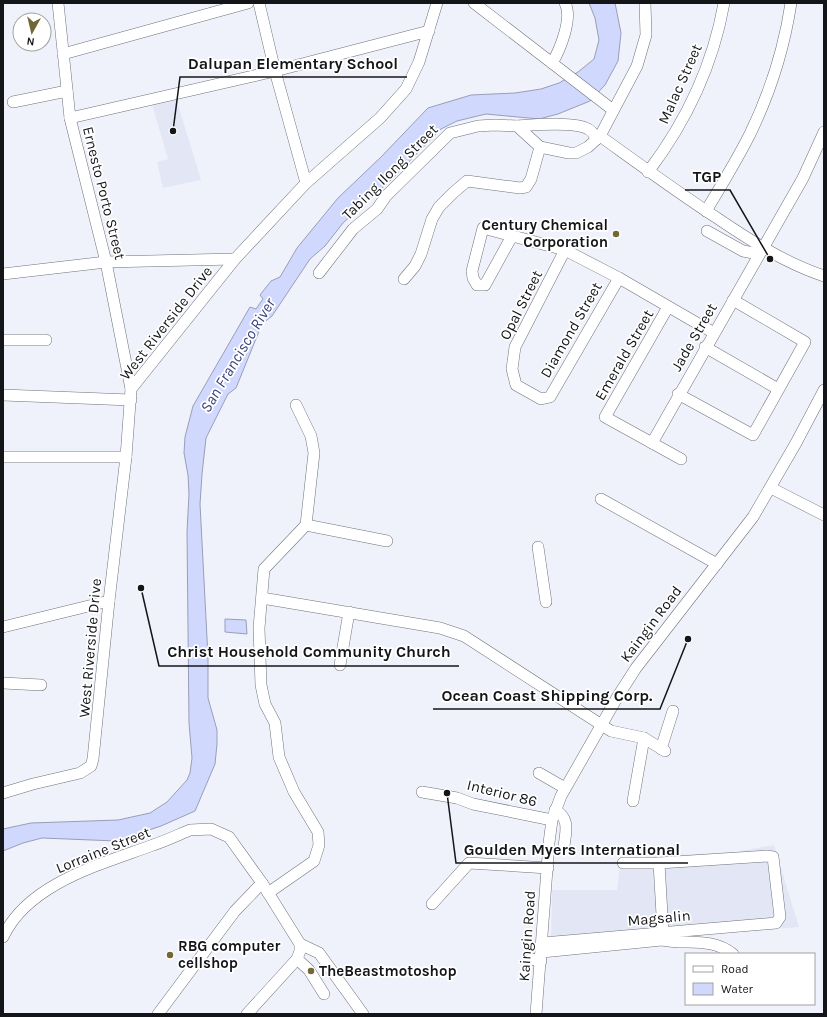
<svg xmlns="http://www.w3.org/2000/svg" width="827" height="1017" font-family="Karla,sans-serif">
  <rect width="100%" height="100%" fill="#f0f2fb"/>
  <g fill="#e2e6f5">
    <polygon points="176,98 201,180 163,188 157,162 168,159 152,104"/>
    <polygon points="774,845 799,927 551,946 552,890 617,890 621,858 735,852"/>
  </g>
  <g fill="#d0d9fd" stroke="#989eb8">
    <polygon points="589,3 615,3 621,33 618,61 605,85 590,101 558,114 539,119 486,114 457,121 441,129 391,180 343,223 325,246 310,259 272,316 262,324 236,388 228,394 206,438 202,474 200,504 208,657 208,698 217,730 217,744 215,764 195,811 161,826 116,841 42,838 23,843 3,851 3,829 31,823 118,820 150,813 167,802 187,780 190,773 192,758 189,723 187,532 189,494 188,475 184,453 185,437 193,406 250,307 256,309 263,299 260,295 271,281 280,277 297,248 338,198 381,157 428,108 471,95 515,93 541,89 559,83 578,72 594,59 599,40 595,18"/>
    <polygon points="225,619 246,620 247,634 225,632"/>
  </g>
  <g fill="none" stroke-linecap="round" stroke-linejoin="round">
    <g stroke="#707279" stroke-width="12">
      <g id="minor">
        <polyline points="58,3 70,118 106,262 131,389"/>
        <polyline points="259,3 275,71 306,183"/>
        <polyline points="474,3 613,110"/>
        <polyline points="63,54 248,3"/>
        <path d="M552,63C560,50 573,18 565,3"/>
        <polyline points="13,102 67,91"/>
        <polyline points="70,118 275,71 429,31"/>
        <path d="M517,126C534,125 574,121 588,129C592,131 595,136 597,139"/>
        <path d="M600,136C639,164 677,192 717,218C751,241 785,263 824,276"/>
        <polyline points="540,147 569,153 576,153 588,147 600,136 637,66 646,35 645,3"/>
        <path d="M648,172C686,122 713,65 724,3"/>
        <path d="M706,211C721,186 737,160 750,134C770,93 784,49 791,3"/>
        <polyline points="707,231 743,251 759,254"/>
        <polyline points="512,236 485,285 477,285 473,278 472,271 483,228 565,250 619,278 714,333"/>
        <polyline points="565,250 515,347 512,369 516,385 541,399 550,397 619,278"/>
        <polyline points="319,273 353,229 377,209 386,196 450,133 478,126 495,125 517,126 540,147"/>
        <polyline points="3,274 106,262 235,259"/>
        <polyline points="404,279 415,266 421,254 432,219 439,207 453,193 467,181 520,188 526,187 531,179 540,147"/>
        <polyline points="668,307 605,417 681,459"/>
        <polyline points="3,340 46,340"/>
        <polyline points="705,347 778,389"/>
        <polyline points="678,394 753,435 805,342 733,300"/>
        <polyline points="3,395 131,400"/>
        <polyline points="296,405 311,436 314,453 306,525"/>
        <polyline points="652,443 803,178 824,132"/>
        <polyline points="3,457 126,457"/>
        <polyline points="771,488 824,515"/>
        <polyline points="601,499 717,564"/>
        <polyline points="306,525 387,541"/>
        <polyline points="538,547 546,602"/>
        <polyline points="262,598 440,628 464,636 611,731 644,738 665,751"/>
        <polyline points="3,627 109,601"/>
        <polyline points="340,665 349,612"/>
        <polyline points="3,683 41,685"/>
        <polyline points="661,749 673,711"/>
        <polyline points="539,773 565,788"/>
        <polyline points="422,792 457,798 473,804 552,820"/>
        <polyline points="3,793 33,784 80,773 91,766 93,759 109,601 126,457 131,389 235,259 306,183 380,118 406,89 419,62 437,3"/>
        <polyline points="633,801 644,738"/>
        <path d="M555,810C570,818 566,831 564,846"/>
        <polyline points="623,863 659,863"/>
        <polyline points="268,893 314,861 319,845 318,832 294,792 279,757 275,723 265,704 261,685 259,628 264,569 306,525"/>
        <polyline points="432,904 469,863 548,868"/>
        <path d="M3,937C28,883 102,864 153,845C165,841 178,835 190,830L211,829L229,837L262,883L300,944V951L297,959L247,1014"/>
        <polyline points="543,943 776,923 780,917 773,857 767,856 659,863 663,932"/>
        <polyline points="300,944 319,953 363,1014"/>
        <path d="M542,952L662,940C688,945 711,937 733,954"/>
        <polyline points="297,959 309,970 324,994"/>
        <polyline points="531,959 541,961"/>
        <polyline points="158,1014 235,911 262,883"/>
        <polyline points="536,1014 549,843 552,820 561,796 618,696 636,668 753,517 796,443 824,390"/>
      </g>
    </g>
    <use href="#minor" stroke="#fff" stroke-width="11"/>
  </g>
  <g fill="#716835" stroke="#fff" stroke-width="1.5">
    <circle cx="616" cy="234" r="4"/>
    <circle cx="170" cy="955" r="4"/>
    <circle cx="311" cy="971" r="4"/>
  </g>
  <g text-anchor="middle" stroke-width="3.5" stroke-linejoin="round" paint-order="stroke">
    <g font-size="15" fill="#141518" stroke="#fff">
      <text transform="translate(680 84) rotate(-66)" y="5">Malac Street</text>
      <text transform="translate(390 172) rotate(-45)" y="5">Tabing Ilong Street</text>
      <text transform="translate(104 193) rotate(76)" y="5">Ernesto Porto Street</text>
      <text transform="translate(521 305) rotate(-63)" y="5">Opal Street</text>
      <text transform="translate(166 323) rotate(-52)" y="5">West Riverside Drive</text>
      <text transform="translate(571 330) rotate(-60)" y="5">Diamond Street</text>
      <text transform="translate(694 337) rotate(-60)" y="5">Jade Street</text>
      <text transform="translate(624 355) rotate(-60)" y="5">Emerald Street</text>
      <text transform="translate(651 624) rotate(-53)" y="5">Kaingin Road</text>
      <text transform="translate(90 648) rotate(-85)" y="5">West Riverside Drive</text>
      <text transform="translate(502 793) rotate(14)" y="5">Interior 86</text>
      <text transform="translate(103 850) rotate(-22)" y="5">Lorraine Street</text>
      <text transform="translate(659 918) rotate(-5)" y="5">Magsalin</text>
      <text transform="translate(527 936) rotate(-86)" y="5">Kaingin Road</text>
    </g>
    <g font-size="15" font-weight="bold" fill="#141518" stroke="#fff" text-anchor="start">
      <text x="608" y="230" text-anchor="end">Century Chemical<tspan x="608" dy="17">Corporation</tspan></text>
      <text x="178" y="951">RBG computer<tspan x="178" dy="17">cellshop</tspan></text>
      <text x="319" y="976">TheBeastmotoshop</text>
    </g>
    <g font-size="16" font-style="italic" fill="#3a427a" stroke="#fff">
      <text transform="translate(237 355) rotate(-59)" y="6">San Francisco River</text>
    </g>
  </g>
  <path fill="none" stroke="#141518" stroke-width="1.5" d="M173 131L180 77H407M770 259L730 190H685M141 588L159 666H459M688 639L660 709H433M447 793L456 863H688"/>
  <g fill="#141518" stroke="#fff" stroke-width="1.5">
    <circle cx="173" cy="131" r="4"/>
    <circle cx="770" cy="259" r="4"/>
    <circle cx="141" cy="588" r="4"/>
    <circle cx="688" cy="639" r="4"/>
    <circle cx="447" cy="793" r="4"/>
  </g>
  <g font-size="16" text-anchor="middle" font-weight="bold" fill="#141518" stroke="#fff" stroke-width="3.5" stroke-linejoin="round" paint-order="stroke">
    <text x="293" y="69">Dalupan Elementary School</text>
    <text x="707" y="182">TGP</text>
    <text x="309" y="657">Christ Household Community Church</text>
    <text x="547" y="701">Ocean Coast Shipping Corp.</text>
    <text x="572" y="855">Goulden Myers International</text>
  </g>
  <rect width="827" height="1017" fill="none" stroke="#141518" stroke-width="8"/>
  <rect x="685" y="953" width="130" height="52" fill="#ffffff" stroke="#a1a1a3"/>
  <rect x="693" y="966" width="20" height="6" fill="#ffffff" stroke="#a1a1a3"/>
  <text x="721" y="973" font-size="12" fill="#141518">Road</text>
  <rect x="693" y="983" width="20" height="12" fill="#d0d9fd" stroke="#a1a1a3"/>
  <text x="721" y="993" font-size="12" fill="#141518">Water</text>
  <g transform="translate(32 32) rotate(188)"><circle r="19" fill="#ffffff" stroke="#a1a1a3"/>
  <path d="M0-3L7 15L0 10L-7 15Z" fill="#716835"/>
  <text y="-6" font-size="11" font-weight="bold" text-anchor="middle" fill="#141518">N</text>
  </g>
</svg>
